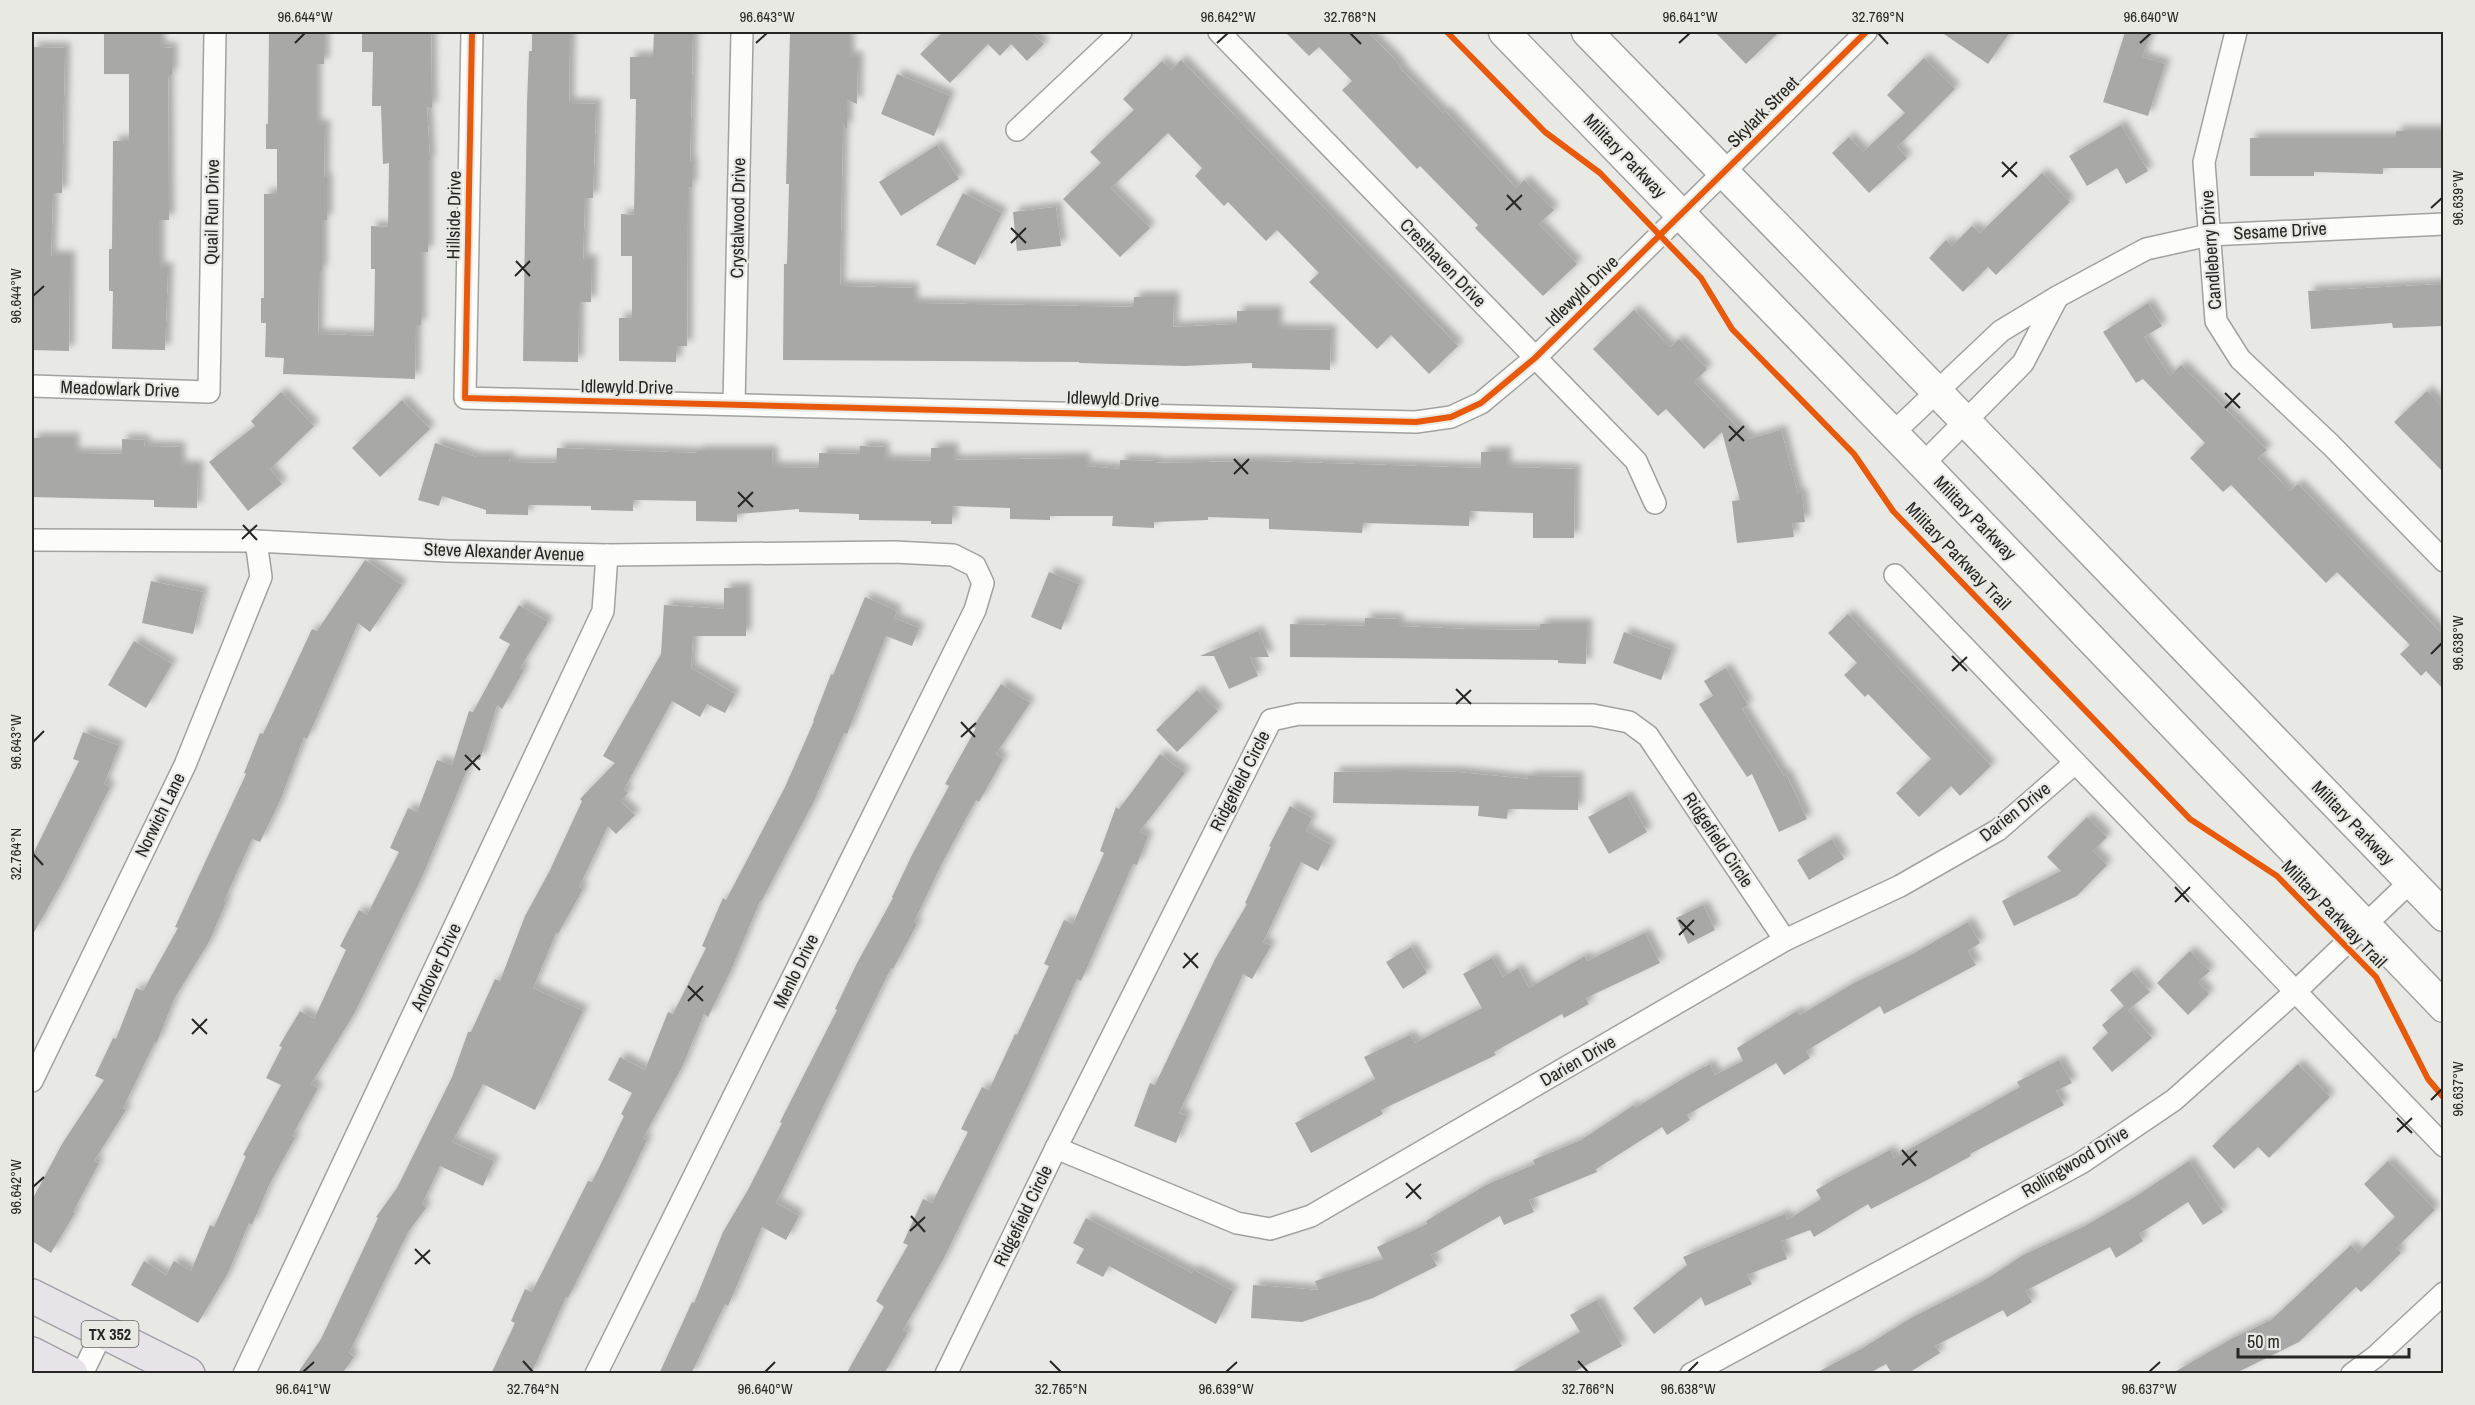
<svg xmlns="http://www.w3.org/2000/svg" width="2475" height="1405" font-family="'Archivo Narrow',sans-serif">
  <defs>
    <filter id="shadow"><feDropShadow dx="5.5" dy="-5.5" stdDeviation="3" flood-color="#0004"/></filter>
  </defs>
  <rect width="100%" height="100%" fill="#e8e8e5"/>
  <g fill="#a8a8a6" filter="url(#shadow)">
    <polygon points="104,32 160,33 160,47 172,48 172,75 168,75 169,220 159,220 159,268 168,268 165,350 112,349 113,291 109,291 109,249 112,249 113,141 129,141 129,74 104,74"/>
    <polygon points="269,32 324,32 324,64 316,64 316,125 325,125 324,178 327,178 327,220 322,220 322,271 319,271 318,334 374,336 375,269 371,269 371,226 388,227 389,163 383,164 381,106 372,106 373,52 362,52 362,32 431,32 432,108 427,107 430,161 428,162 428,252 421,252 421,325 416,325 415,379 283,374 284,358 265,357 266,323 261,323 261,298 264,298 264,194 277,194 277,149 266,149 266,124 268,124"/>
    <polygon points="532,32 570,32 569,103 596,104 593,198 585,198 583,260 592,260 591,302 579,302 578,362 523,361 527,102 529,51 532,51"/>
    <polygon points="654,32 693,32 690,162 692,162 692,187 688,187 687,346 677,346 676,362 619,361 619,318 632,318 632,256 621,256 621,214 634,215 636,99 630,99 630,57 653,57"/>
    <polygon points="790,32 849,32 849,57 858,57 857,104 847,100 847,130 843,124 840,286 913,288 913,303 1133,307 1134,297 1174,297 1173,327 1237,324 1237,311 1277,311 1277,329 1331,330 1330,370 1252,368 1252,363 1185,366 1079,363 1079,362 783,360 784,264 787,264 789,184 786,184"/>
    <polygon points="943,32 1031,32 1044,44 1027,61 1011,44 1000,56 988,44 950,83 920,54"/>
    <polygon points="1285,32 1368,32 1401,66 1399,67 1443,113 1445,111 1516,188 1524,180 1554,210 1539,224 1577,264 1543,296 1475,228 1478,225 1420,166 1417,169 1342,90 1352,81 1319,47 1309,56"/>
    <polygon points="1715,32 1779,32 1746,64"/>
    <polygon points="1941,32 2010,32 1988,64"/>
    <polygon points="2125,32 2151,32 2142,57 2165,64 2148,116 2103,102"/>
    <polygon points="32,47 65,48 62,193 53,193 51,256 70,256 69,351 32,350"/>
    <polygon points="1924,58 1955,89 1897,147 1907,158 1869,193 1832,153 1849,137 1863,152 1905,113 1887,95"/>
    <polygon points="1181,60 1458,346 1429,374 1391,335 1377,349 1309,282 1319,273 1277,230 1266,241 1228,202 1224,206 1195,176 1202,168 1168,133 1111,188 1150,228 1120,257 1063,199 1101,163 1090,152 1134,110 1123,99 1162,61 1171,70"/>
    <polygon points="897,74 950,96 934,136 881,114"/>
    <polygon points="2121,125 2148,171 2126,184 2117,168 2087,186 2069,156"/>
    <polygon points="2396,131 2444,131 2444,168 2383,168 2383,174 2314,172 2314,176 2250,176 2250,138 2396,138"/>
    <polygon points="937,145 959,179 901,216 879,182"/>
    <polygon points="2042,173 2070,202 1996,275 1988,267 1963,292 1929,258 1946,240 1952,246 1972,226 1980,233"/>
    <polygon points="963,193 1002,213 975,265 936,245"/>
    <polygon points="1056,207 1061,246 1017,251 1013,212"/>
    <polygon points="2444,284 2444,326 2393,328 2392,323 2311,329 2308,291"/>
    <polygon points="2148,303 2162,326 2144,337 2170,376 2181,365 2267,450 2258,458 2290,491 2298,484 2444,636 2444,690 2426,671 2421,676 2400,654 2410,645 2337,572 2326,583 2231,485 2223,492 2190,458 2205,443 2143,379 2136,383 2103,332"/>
    <polygon points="1634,310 1670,347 1679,339 1707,369 1694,382 1749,439 1781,430 1798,494 1802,494 1805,522 1792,523 1794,537 1737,543 1732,501 1740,500 1722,432 1704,449 1666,409 1658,416 1593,349"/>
    <polygon points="2427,391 2444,408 2444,473 2394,422"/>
    <polygon points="281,392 314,426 270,469 282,484 248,511 209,462 255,426 251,421"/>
    <polygon points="402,400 430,429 380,477 352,448"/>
    <polygon points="32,438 74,438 74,453 122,454 122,439 145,440 144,446 180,447 180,466 198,466 197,508 154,507 154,500 32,497"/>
    <polygon points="435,443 476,457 510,457 509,462 556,463 557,448 697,453 697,451 772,451 773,467 819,468 819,453 860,454 860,446 884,447 884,460 931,461 931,448 953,448 953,460 1085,458 1085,466 1120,469 1120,460 1155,461 1155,463 1260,461 1481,468 1481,452 1506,452 1506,467 1575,469 1574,538 1533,538 1533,513 1470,511 1469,526 1363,523 1362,533 1269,529 1269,519 1208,517 1208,520 1154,522 1154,528 1112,526 1113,516 1050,516 1050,520 1010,519 1010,508 952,506 952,524 931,524 931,521 859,520 859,514 799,512 799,509 737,514 737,522 696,521 696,501 633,500 633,511 591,510 591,506 528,505 528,515 486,514 486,510 442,496 439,506 418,500"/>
    <polygon points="365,560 402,585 370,632 358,623 307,739 304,737 279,803 260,842 252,839 224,901 226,902 209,942 174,999 157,1042 155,1042 123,1108 126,1110 94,1161 99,1163 73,1212 75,1213 51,1253 32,1241 32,1200 62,1144 104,1080 95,1076 113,1038 116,1039 136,988 143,991 178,928 175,927 246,774 244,773 260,733 263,734 312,629 317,631"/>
    <polygon points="1049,572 1079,584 1061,630 1031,617"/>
    <polygon points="151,581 203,592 193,634 142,623"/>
    <polygon points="724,588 746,588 746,636 693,636 691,668 735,694 725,713 707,704 700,717 672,701 624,789 628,793 620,801 635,815 616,834 608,826 579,887 583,889 558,934 556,933 533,988 583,1011 535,1110 483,1084 452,1142 494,1161 483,1186 440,1166 422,1204 426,1208 408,1232 349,1353 354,1357 342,1374 297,1374 321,1339 378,1218 376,1217 397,1188 452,1077 468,1032 471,1032 495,979 500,981 525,916 549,872 582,801 580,799 615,763 603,756 661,654 664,605 724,609"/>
    <polygon points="865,597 897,611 894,618 919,628 912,646 886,636 847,734 844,733 813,803 761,902 760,901 731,970 708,1017 704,1014 682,1067 643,1138 647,1140 625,1186 568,1298 566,1297 531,1374 491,1374 515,1323 511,1321 525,1289 532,1292 588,1181 592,1182 624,1116 621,1114 632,1093 608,1080 620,1057 645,1070 668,1012 673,1014 706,948 702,946 723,898 726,900 785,787 814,721 813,721 831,674 833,675"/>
    <polygon points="519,605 548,622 520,668 524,670 502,709 497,705 480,760 472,758 421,879 354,1014 311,1084 318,1088 292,1136 295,1138 269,1185 252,1225 249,1223 227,1275 198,1323 131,1285 144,1261 166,1275 174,1261 191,1271 210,1225 214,1227 246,1156 243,1155 281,1085 266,1078 282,1047 279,1046 300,1011 314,1019 346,950 340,946 359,910 367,915 399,852 390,848 408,808 417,812 437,760 452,765 469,711 473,712 510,644 499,638"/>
    <polygon points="1848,614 1991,766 1960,796 1951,786 1919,817 1896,793 1931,759 1868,694 1865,697 1844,675 1857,663 1828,633"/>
    <polygon points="1365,618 1398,619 1398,626 1465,629 1539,630 1540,624 1587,624 1586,664 1558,663 1558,660 1290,657 1290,624 1365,626"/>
    <polygon points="1258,631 1269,657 1250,657 1258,676 1229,689 1214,656 1200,656"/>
    <polygon points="1624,632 1672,650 1661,680 1613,663"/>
    <polygon points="134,641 172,664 146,708 108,685"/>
    <polygon points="1726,668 1748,705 1742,709 1784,776 1786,774 1807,819 1779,832 1752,774 1747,777 1699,704 1713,696 1704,681"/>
    <polygon points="1001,684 1030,703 996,754 1003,759 979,802 976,800 941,865 914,922 917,924 893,969 891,968 776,1203 799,1216 786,1240 762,1227 728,1306 725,1304 691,1374 659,1374 692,1302 694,1303 723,1232 749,1188 782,1123 780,1122 837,1010 835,1009 857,963 893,898 892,897 912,855 949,786 945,784 976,728 973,727"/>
    <polygon points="1197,690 1218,711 1177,752 1156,730"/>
    <polygon points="83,732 119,746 104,784 110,787 63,881 32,936 32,856 79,761 73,759"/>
    <polygon points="1160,754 1185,773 1139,832 1148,836 1137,865 1133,864 1081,981 1077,979 1027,1088 944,1258 903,1330 908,1332 884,1374 846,1374 884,1307 876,1301 908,1245 903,1243 923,1199 932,1203 968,1132 961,1129 982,1087 989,1090 1015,1034 1017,1035 1049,966 1044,964 1064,920 1073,924 1104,853 1100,851 1116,807 1119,809"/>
    <polygon points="1402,771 1457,772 1528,779 1528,776 1578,777 1578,810 1508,809 1507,819 1478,816 1479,806 1333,803 1334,772"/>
    <polygon points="1627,796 1647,832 1609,854 1588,817"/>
    <polygon points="1290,806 1312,818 1306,831 1331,845 1318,871 1301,862 1263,942 1271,946 1252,979 1243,974 1179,1113 1187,1116 1176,1143 1134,1126 1150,1083 1155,1085 1215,959 1247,904 1245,903 1271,847 1269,846"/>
    <polygon points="2087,817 2107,837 2093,851 2107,865 2077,896 2014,926 2002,901 2061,871 2047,857"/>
    <polygon points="1832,839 1844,859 1809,880 1797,860"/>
    <polygon points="1703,905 1715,930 1688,944 1676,918"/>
    <polygon points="1968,922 1980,943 1968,951 1976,965 1884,1014 1880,1006 1806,1051 1810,1058 1784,1075 1776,1063 1687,1115 1690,1120 1667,1135 1662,1127 1596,1169 1597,1172 1529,1200 1534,1212 1504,1225 1500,1216 1431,1255 1437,1266 1373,1298 1302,1322 1251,1318 1253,1285 1318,1290 1315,1281 1383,1259 1377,1247 1427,1224 1426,1221 1486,1185 1535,1164 1533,1160 1581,1140 1634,1105 1635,1108 1689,1075 1710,1064 1715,1075 1743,1061 1737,1048 1797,1011 1800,1015 1854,983 1911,955"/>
    <polygon points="1645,933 1660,963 1586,998 1589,1004 1564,1018 1562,1014 1494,1052 1496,1055 1381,1110 1383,1114 1311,1153 1295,1123 1375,1079 1364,1057 1410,1035 1415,1043 1482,1008 1463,974 1492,958 1503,977 1518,968 1529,988 1585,956 1587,961"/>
    <polygon points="1411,947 1427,973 1403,989 1386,962"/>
    <polygon points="2190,951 2210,971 2198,982 2209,994 2188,1015 2157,983"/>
    <polygon points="2132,971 2150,992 2128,1010 2152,1038 2112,1072 2092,1048 2108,1033 2102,1025 2124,1006 2110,990"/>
    <polygon points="2059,1060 2072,1083 2056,1091 2064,1105 1970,1154 1971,1156 1927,1180 1871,1209 1868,1204 1814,1237 1810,1230 1781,1241 1787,1259 1747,1275 1752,1284 1705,1306 1701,1297 1654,1334 1633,1308 1687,1265 1683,1257 1785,1214 1787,1220 1821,1199 1816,1190 1833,1180 1890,1150 1894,1158 2020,1087 2017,1082"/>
    <polygon points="2298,1064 2330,1097 2269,1158 2258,1147 2234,1169 2212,1146"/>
    <polygon points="2189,1161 2223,1212 2203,1225 2188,1202 2139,1234 2143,1241 2116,1258 2110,1247 2025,1291 2032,1302 2007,1317 2003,1310 1935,1346 1940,1353 1907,1374 1892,1374 1886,1364 1868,1374 1814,1374 1861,1349 1911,1318 1985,1280 2023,1255 2083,1227 2133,1198"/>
    <polygon points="2388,1161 2435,1210 2396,1248 2401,1253 2361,1292 2356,1287 2299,1342 2234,1374 2171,1374 2231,1339 2271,1320 2351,1245 2358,1253 2395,1217 2364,1184"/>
    <polygon points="1086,1218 1192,1273 1194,1270 1233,1291 1216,1324 1109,1266 1103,1277 1076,1263 1084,1249 1073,1243"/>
    <polygon points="1597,1300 1622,1346 1570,1374 1508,1374 1580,1332 1570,1315"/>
  </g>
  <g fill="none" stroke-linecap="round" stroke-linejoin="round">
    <g stroke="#a1a19f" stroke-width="24">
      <g id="minor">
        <polyline points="472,32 465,398 1416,422 1451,417 1481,403 1535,358 1866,32"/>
        <polyline points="1219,32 1636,461 1655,503"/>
        <polyline points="2236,32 2204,162 2216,321 2240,359 2331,445 2444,561"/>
        <polyline points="1017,130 1121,32"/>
        <polyline points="32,386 209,392 215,32"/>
        <polyline points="734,404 742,32"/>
        <polyline points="1893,433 2001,331 2057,297 2146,249 2209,235 2444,224"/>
        <polyline points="1923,464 2023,363 2057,298"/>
        <polyline points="32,540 256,541 448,551 607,555 894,552 953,555 975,566 983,583 975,610 596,1374"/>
        <polyline points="1895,575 2444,1146"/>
        <polyline points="32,1081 185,765 261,577 256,541"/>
        <polyline points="1056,1148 1237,1223 1270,1229 1311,1216 1785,940 1900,886 1998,830 2075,763"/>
        <polyline points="82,1374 103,1331"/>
        <polyline points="244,1374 603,611 607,555"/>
        <polyline points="946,1374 1056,1148 1271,720 1299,714 1593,715 1629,722 1648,736 1785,940"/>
        <polyline points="1691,1374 2081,1163 2174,1100 2295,992 2410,882"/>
        <polyline points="2352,1374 2375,1357 2444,1293"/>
      </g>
    </g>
    <g stroke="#a1a19f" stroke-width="33">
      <g id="secondary">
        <polyline points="1504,32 1923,464 2444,1007"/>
        <polyline points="1587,32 1824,275 2444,916"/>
      </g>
    </g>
    <g stroke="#a89fa7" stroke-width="36">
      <g id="primary">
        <polyline points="32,1296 188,1374"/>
        <polyline points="32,1354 71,1374"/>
      </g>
    </g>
    <use href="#minor" stroke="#fcfcfb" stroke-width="21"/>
    <use href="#secondary" stroke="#fcfcfb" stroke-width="30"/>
    <use href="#primary" stroke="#e8e3e8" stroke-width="33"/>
    <g stroke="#e9e9e4" stroke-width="10">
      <g id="cycleway">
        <polyline points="472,32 465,398 1416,422 1451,417 1481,403 1535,358 1866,32"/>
        <polyline points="1447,32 1545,132 1600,173 1701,278 1732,329 1854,454 1893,511 2190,819 2277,876 2376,977 2428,1079 2444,1098"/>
      </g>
    </g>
    <use href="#cycleway" stroke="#e8590c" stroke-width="6"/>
  </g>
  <path fill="none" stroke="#262624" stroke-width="2" d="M1350,33L1361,44M1878,33L1888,44M295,43L305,33M756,43L767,33M1217,43L1228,33M1679,43L1690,33M2140,43L2151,33M2002,162L2017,177M2002,177L2017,162M1507,195L1521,210M2431,208L2442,198M1506,210L1522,195M1011,228L1026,243M1011,243L1026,228M516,261L530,276M515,276L530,261M33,296L44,286M2225,393L2240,408M2225,408L2240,393M1729,426L1744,441M1729,441L1744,426M1234,459L1248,474M1234,474L1249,459M738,492L753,507M738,507L753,492M243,525L257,540M242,539L257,525M2431,654L2442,643M1952,656L1967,671M1952,671L1967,657M1456,689L1471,704M1456,704L1471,690M961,722L975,737M961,737L976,723M33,742L44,731M465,755L480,770M465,770L480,755M33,854L43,865M2175,887L2189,902M2175,902L2190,887M1679,920L1694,935M1679,935L1694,920M1184,953L1198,968M1183,968L1198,953M688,986L703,1001M688,1001L703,986M192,1019L207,1034M192,1034L207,1019M2431,1100L2442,1089M2397,1118L2412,1133M2397,1132L2412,1118M1902,1150L1916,1166M1902,1165L1917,1151M1406,1183L1421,1199M33,1187L44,1177M1406,1198L1421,1184M911,1216L925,1232M910,1231L925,1217M415,1249L430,1264M415,1264L430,1250M523,1361L533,1372M1050,1361L1061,1372M1578,1361L1588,1372M303,1372L314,1362M765,1372L775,1362M1226,1372L1237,1362M1688,1372L1698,1362M2149,1372L2160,1362"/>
  <g text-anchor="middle" stroke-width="4.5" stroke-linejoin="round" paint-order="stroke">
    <rect fill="#e9e9e4" stroke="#60605e" stroke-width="1.5" x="81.5" y="1321" width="57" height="26" rx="4.5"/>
    <g font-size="16" font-weight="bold" fill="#262624">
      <text x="110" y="1340">TX 352</text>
    </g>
    <g font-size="18" fill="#262624" stroke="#e9e9e4">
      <text transform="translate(1763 112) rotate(-45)" y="6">Skylark Street</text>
      <text transform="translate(1625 156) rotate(46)" y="6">Military Parkway</text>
      <text transform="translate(212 212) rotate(-89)" y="6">Quail Run Drive</text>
      <text transform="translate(454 215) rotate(-89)" y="6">Hillside Drive</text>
      <text transform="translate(738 218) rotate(-89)" y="6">Crystalwood Drive</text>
      <text transform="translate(2280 231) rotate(-3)" y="6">Sesame Drive</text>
      <text transform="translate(2211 250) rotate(-94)" y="6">Candleberry Drive</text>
      <text transform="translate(1443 263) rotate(46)" y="6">Cresthaven Drive</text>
      <text transform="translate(1582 291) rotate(-44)" y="6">Idlewyld Drive</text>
      <text transform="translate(627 387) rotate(1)" y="6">Idlewyld Drive</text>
      <text transform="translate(120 389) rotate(2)" y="6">Meadowlark Drive</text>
      <text transform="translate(1113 399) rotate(2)" y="6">Idlewyld Drive</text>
      <text transform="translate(1975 518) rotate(46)" y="6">Military Parkway</text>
      <text transform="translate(504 552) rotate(2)" y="6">Steve Alexander Avenue</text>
      <text transform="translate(1958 556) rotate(46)" y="6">Military Parkway Trail</text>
      <text transform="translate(1240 781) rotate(-63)" y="6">Ridgefield Circle</text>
      <text transform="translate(2015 812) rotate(-38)" y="6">Darien Drive</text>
      <text transform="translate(160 815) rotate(-64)" y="6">Norwich Lane</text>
      <text transform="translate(2353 823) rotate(46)" y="6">Military Parkway</text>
      <text transform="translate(1718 840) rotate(56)" y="6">Ridgefield Circle</text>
      <text transform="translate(2334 914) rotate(46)" y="6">Military Parkway Trail</text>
      <text transform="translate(436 967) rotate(-65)" y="6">Andover Drive</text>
      <text transform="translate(796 971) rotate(-64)" y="6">Menlo Drive</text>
      <text transform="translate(1578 1061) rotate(-30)" y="6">Darien Drive</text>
      <text transform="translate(2075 1162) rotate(-31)" y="6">Rollingwood Drive</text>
      <text transform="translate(1023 1216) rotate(-64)" y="6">Ridgefield Circle</text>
    </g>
  </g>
  <rect width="2475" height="1405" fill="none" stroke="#e9e9e4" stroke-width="66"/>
  <path d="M2238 1348v9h171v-9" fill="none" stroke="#262624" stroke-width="3"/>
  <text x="2247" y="1348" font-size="18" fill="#262624" stroke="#e9e9e4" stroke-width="4.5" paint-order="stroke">50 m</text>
  <rect x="33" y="33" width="2409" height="1339" fill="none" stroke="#262624" stroke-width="2"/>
  <g font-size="15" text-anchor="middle" fill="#262624">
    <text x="305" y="22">96.644°W</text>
    <text x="767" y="22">96.643°W</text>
    <text x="1228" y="22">96.642°W</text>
    <text x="1350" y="22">32.768°N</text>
    <text x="1690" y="22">96.641°W</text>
    <text x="1878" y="22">32.769°N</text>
    <text x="2151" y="22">96.640°W</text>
    <text transform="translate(2458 198) rotate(-90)" y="5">96.639°W</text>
    <text transform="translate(16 296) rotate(-90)" y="5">96.644°W</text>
    <text transform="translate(2458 643) rotate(-90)" y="5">96.638°W</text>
    <text transform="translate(16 742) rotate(-90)" y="5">96.643°W</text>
    <text transform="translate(16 854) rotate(-90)" y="5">32.764°N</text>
    <text transform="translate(2458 1089) rotate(-90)" y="5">96.637°W</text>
    <text transform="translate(16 1187) rotate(-90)" y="5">96.642°W</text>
    <text x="303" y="1394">96.641°W</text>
    <text x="533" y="1394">32.764°N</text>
    <text x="765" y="1394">96.640°W</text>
    <text x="1061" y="1394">32.765°N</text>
    <text x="1226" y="1394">96.639°W</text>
    <text x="1588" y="1394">32.766°N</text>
    <text x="1688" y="1394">96.638°W</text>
    <text x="2149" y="1394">96.637°W</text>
  </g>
</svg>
